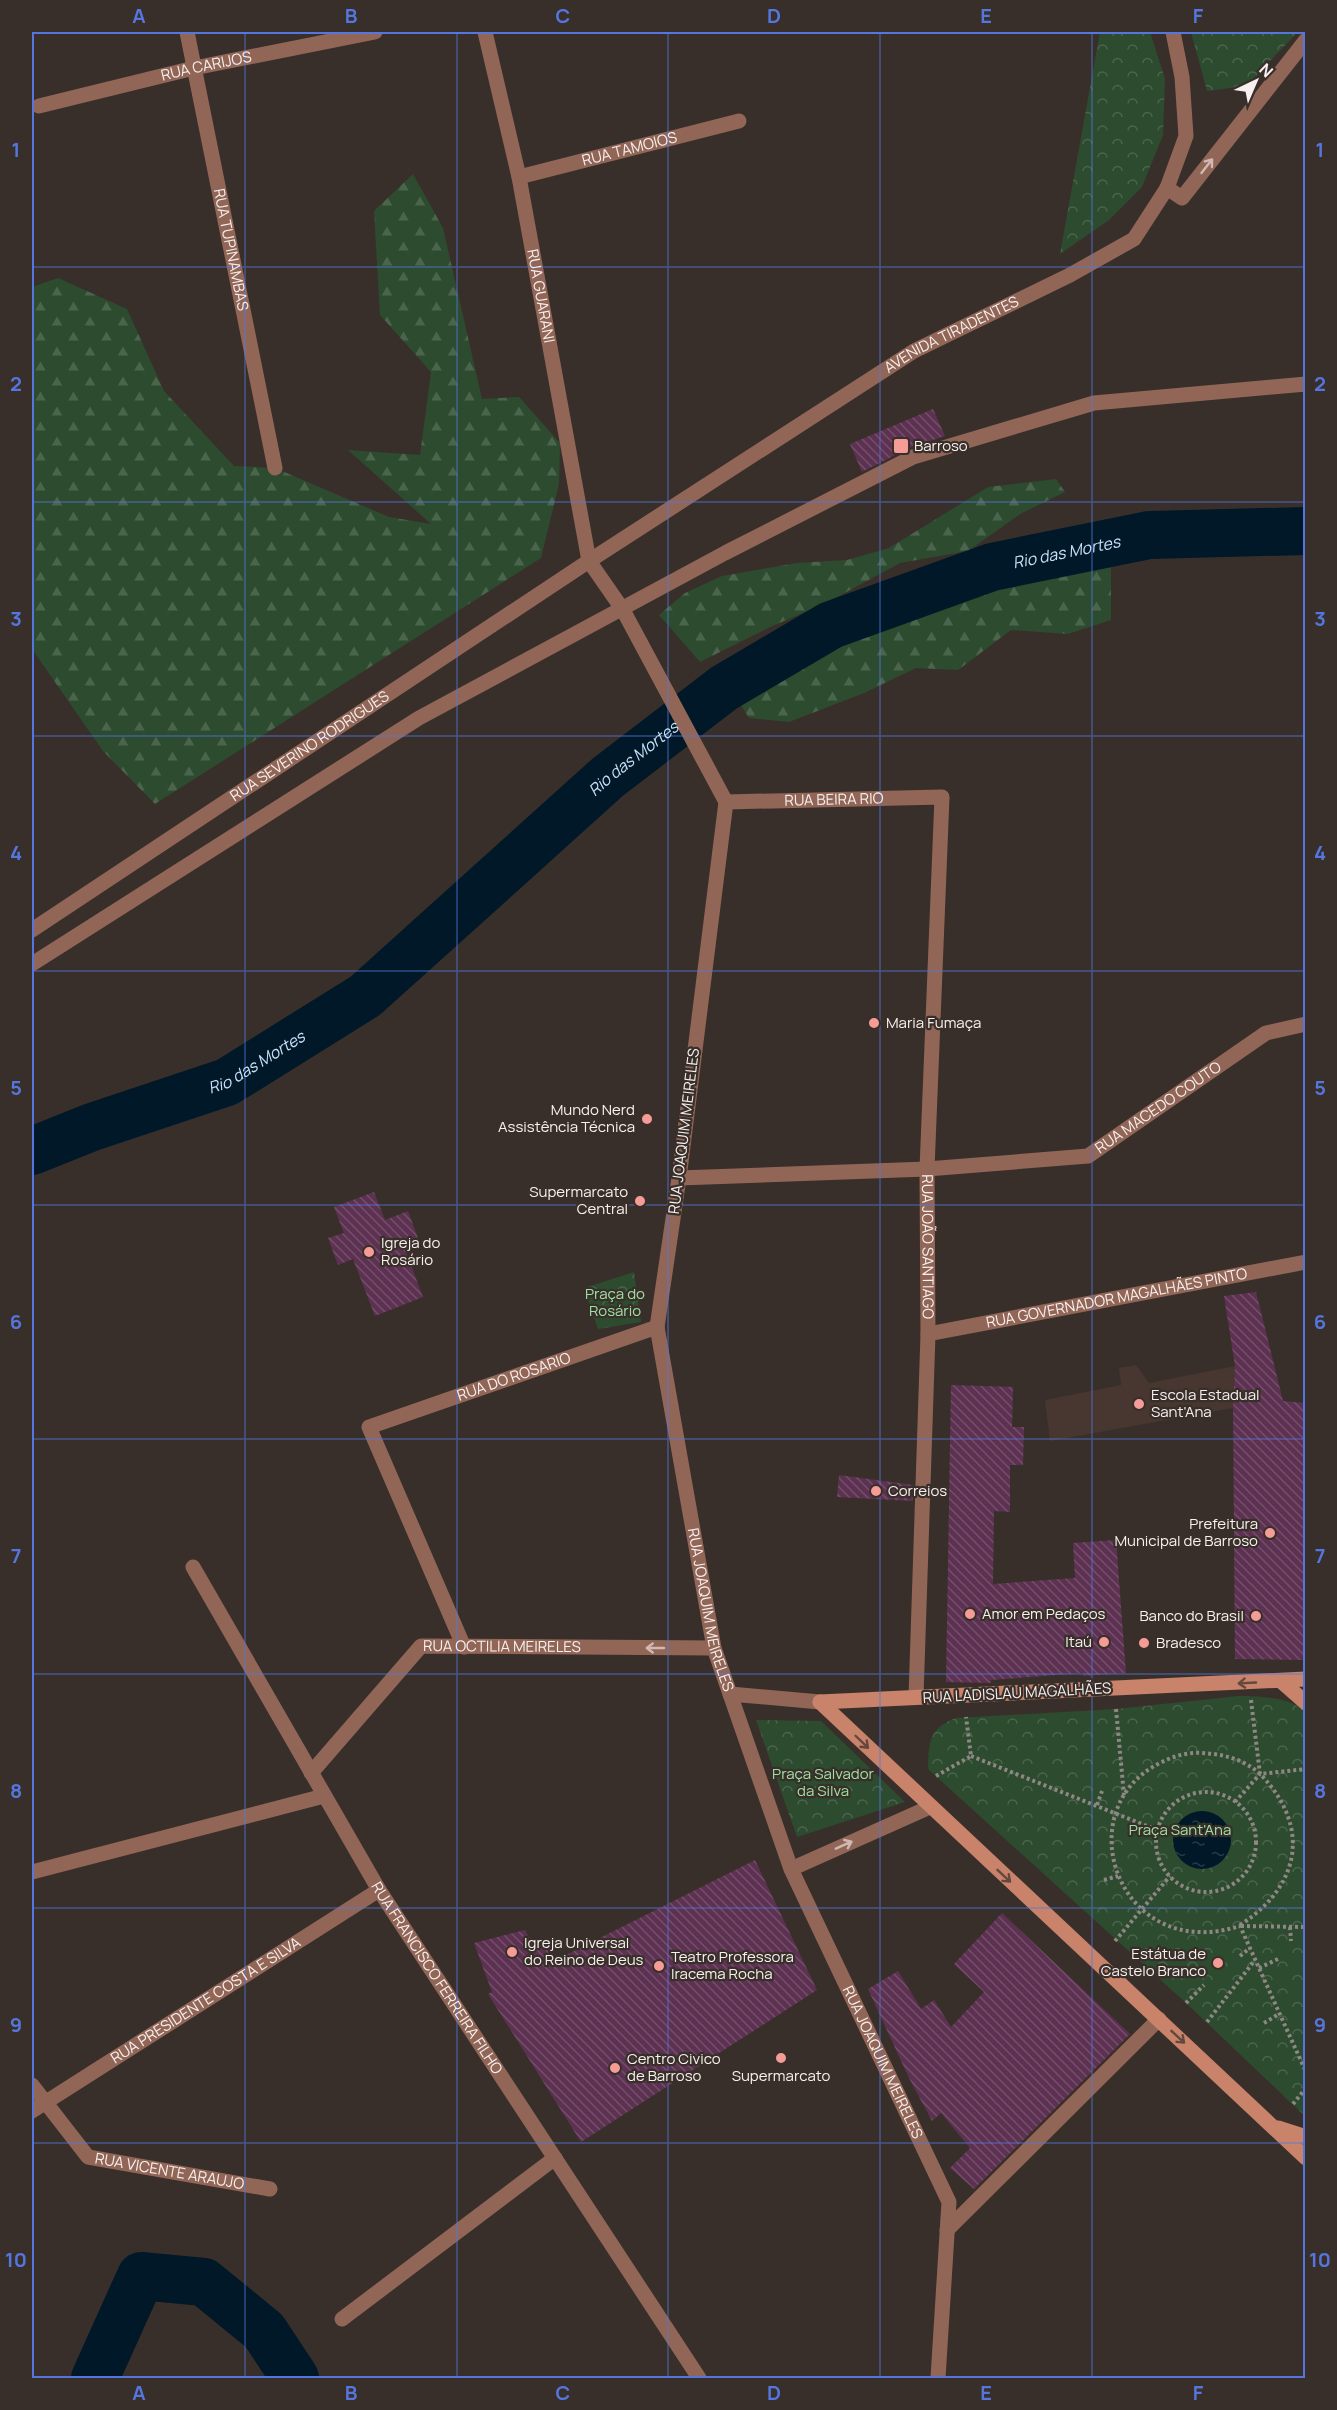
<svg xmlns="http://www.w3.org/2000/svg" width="1337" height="2410" font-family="Manrope,sans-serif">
  <defs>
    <pattern id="forest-firs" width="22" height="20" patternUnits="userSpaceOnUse" patternTransform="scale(1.5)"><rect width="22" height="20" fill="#2c4b2f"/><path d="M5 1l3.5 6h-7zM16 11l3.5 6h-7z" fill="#4b654d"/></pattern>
    <pattern id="park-crowns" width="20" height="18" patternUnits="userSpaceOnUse" patternTransform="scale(1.5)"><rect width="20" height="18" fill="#2c4b2f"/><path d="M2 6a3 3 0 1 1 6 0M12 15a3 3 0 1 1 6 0" fill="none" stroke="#4b654d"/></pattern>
    <pattern id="water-ripples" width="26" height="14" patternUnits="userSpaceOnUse" patternTransform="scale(1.5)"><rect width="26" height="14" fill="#011829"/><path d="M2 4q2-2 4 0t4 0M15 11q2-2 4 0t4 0" fill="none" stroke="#273a48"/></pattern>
    <pattern id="building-back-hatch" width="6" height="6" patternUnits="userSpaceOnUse" patternTransform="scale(1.5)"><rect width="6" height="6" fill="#5c3151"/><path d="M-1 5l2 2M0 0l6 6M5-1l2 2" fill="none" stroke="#744f6a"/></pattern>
  </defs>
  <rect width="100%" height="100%" fill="#392f2a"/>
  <polygon fill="#473730" points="1136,1365 1149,1383 1235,1366 1233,1408 1050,1441 1045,1400 1121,1385 1119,1368"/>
  <g fill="url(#forest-firs)">
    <polygon points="413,174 443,228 482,399 519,397 560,443 559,484 541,558 155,804 103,751 32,649 32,287 58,278 127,309 164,391 234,466 275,468 389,517 431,524 348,450 420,455 431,372 380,315 374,211"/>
    <polygon points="1056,479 1065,492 1020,514 968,551 900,563 828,602 768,628 700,662 659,615 685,593 722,576 797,563 847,560 889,548 988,487"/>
    <polygon points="1111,558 1111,620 1068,634 1011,630 958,670 916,668 864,693 789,722 749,718 736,697 841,638 1040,570"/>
  </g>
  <g fill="url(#park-crowns)">
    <polygon points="1100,32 1150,32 1165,79 1163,135 1142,187 1109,220 1060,254"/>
    <polygon points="1191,32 1298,32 1246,86 1207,91"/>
    <polygon points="634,1272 641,1322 598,1329 584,1288"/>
    <path d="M1239,1696C1262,1697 1286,1696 1305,1711V2116L1186,2003L928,1769C929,1742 928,1729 956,1718L1116,1709Z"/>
    <polygon points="756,1720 821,1721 905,1802 797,1837"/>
  </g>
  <circle fill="url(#water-ripples)" cx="1202" cy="1840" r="29"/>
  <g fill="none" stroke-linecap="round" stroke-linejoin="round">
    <g stroke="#011829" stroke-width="48">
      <path id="s1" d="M32,1151L92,1127L227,1082L365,996L608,777L724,688L831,625L992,567L1149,535L1306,531"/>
      <polyline points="95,2378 141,2276 204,2282 264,2331 295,2378"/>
    </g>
  </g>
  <g fill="url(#building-back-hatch)">
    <polygon points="933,409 945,436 909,448 862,472 850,444"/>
    <polygon points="374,1192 385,1220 408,1211 418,1238 403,1244 423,1297 375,1316 353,1259 338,1265 328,1238 344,1233 334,1207"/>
    <polygon points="1256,1292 1283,1401 1305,1403 1305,1660 1235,1659 1233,1408 1235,1366 1224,1296"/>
    <polygon points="951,1385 1013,1387 1012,1427 1024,1427 1023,1465 1010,1465 1010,1512 994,1511 993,1584 1075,1578 1073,1543 1116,1540 1126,1673 1083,1676 1083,1673 991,1680 991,1683 946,1682"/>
    <polygon points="839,1475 913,1485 913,1501 837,1497"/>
    <polygon points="755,1860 817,1990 581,2142 488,1994 492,1992 474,1943 525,1930 534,1947 544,1940 552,1962"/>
    <polygon points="1002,1913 1130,2034 974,2189 950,2168 970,2148 941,2113 932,2121 909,2078 868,1989 898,1971 921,2009 934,2000 951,2027 984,1992 954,1964"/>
  </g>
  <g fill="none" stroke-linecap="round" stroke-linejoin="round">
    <g stroke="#8f8783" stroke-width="4" stroke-dasharray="3 3" stroke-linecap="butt">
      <polyline points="1251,1700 1260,1774 1306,1769"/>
      <polyline points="1116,1709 1124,1795"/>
      <polyline points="971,1756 1157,1830"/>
      <polyline points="936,1776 971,1756 966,1717"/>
      <circle cx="1206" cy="1842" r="50"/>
      <polyline points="1235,1802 1260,1774"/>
      <polyline points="1097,1805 1102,1791"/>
      <polyline points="1104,1880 1118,1876"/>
      <path d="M1240,1925C1298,1888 1312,1830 1263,1777C1247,1760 1224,1754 1202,1753C1188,1752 1174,1756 1162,1762C1065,1807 1117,1965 1240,1926L1306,2072"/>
      <polyline points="1241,1926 1306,1927"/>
      <polyline points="1290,1927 1291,1941"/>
      <polyline points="1115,1941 1170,1876"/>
      <polyline points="1240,1956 1250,1948"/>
      <polyline points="1259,1968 1278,1959"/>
      <polyline points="1186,2003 1204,1985"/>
      <polyline points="1207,2022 1255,1960"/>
      <polyline points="1264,2023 1279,2014"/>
      <polyline points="1293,2104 1306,2088"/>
    </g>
    <polyline stroke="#926657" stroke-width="15" points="947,2230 1159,2019"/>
    <g stroke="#926657" stroke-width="15">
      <path id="s2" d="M187,32L275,468"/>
      <path id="s3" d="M485,32L519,177L589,561"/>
      <path id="s4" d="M39,106L194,68L375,32"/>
      <path id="s5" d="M519,177L739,121"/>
      <polyline points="1167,188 1182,198 1306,40"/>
      <path id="s6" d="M726,802L942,797L927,1169L928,1334L916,1697"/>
      <polyline points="32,964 419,718 725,553 913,457 1094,403 1306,384"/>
      <path id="s7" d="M679,1178L927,1169L1088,1156L1266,1033L1306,1024"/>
      <path id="s8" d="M928,1334L1306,1262"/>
      <path id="s9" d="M193,1567L379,1890L699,2378"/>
      <path id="s10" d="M464,1647L369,1427L657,1327"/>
      <path id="s11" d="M311,1773L421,1646L714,1648"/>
      <polyline points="791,1869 930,1807"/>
      <polyline points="32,1872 324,1796"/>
      <path id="s12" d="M32,2085L88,2157L270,2189"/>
      <path id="s13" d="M32,2111L379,1890"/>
      <polyline points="342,2319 555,2158"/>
    </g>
    <g stroke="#926657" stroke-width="15">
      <path id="s14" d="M589,561L623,610L726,802L679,1178L657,1327L714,1648L791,1869L949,2202L938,2378"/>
      <path id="s15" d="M32,930L589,561L914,351L1070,275L1134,239L1167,188L1186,136L1182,77L1173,32"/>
      <polyline points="730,1694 820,1702"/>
    </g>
    <g stroke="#c8836a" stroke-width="15">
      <polyline points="1281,1681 1306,1703"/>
      <polyline points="820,1702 1306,2158"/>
      <polyline points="820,1702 1306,1679"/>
      <polyline points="1278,2128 1306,2137"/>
    </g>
  </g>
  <defs><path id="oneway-shaft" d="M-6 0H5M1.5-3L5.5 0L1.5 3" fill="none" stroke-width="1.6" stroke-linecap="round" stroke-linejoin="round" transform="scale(1.5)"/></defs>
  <g stroke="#cfb9b2">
    <use href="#oneway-shaft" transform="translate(1207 166) rotate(-52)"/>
    <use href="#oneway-shaft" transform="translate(655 1648) rotate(-180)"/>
    <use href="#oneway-shaft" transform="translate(844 1845) rotate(-24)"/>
  </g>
  <g stroke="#64483d">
    <use href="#oneway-shaft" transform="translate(1247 1683) rotate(177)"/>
    <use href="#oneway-shaft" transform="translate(862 1742) rotate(44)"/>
    <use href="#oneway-shaft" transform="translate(1004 1876) rotate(43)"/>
    <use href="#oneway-shaft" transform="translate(1178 2037) rotate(43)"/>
  </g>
  <path fill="none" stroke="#5476de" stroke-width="1.5" stroke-opacity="0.55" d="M245,32V2378M457,32V2378M668,32V2378M880,32V2378M1092,32V2378M32,267H1306M32,502H1306M32,736H1306M32,971H1306M32,1205H1306M32,1439H1306M32,1674H1306M32,1908H1306M32,2143H1306"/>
  <g fill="#f59c96" stroke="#392f2a" stroke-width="2">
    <rect x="893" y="438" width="16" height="16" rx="3"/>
    <circle cx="874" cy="1023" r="6"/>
    <circle cx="647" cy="1119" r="6"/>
    <circle cx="640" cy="1201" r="6"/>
    <circle cx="369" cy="1252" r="6"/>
    <circle cx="1139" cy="1404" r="6"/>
    <circle cx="876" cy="1491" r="6"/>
    <circle cx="1270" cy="1533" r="6"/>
    <circle cx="970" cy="1614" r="6"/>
    <circle cx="1256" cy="1616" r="6"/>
    <circle cx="1104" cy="1642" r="6"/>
    <circle cx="1144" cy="1643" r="6"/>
    <circle cx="512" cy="1952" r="6"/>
    <circle cx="1218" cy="1963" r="6"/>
    <circle cx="659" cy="1966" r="6"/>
    <circle cx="781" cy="2058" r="6"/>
    <circle cx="615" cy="2068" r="6"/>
  </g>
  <g text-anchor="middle" stroke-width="4.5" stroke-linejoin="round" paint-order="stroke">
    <g font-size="15" fill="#f7f0ee" stroke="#392f2a">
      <text dy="5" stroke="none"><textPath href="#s4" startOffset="172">RUA CARIJOS</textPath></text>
      <text dy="5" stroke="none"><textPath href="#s5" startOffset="114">RUA TAMOIOS</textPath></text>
      <text dy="5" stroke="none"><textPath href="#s2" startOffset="222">RUA TUPINAMBAS</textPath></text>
      <text dy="5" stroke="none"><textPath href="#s3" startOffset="270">RUA GUARANI</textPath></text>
      <text dy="5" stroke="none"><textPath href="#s15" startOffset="1096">AVENIDA TIRADENTES</textPath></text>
      <text dy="5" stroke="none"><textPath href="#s15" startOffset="333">RUA SEVERINO RODRIGUES</textPath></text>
      <text dy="5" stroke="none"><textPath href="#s6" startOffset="108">RUA BEIRA RIO</textPath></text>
      <text dy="5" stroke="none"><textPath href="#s7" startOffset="495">RUA MACEDO COUTO</textPath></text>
      <text transform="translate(684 1131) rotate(-83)" y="5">RUA JOAQUIM MEIRELES</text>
      <text dy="5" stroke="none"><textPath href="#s6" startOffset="666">RUA JOÃO SANTIAGO</textPath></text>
      <text dy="5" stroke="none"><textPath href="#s8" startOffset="192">RUA GOVERNADOR MAGALHÃES PINTO</textPath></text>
      <text dy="5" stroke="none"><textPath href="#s10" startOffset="393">RUA DO ROSARIO</textPath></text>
      <text dy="5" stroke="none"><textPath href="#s14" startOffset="1095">RUA JOAQUIM MEIRELES</textPath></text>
      <text dy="5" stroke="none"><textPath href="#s11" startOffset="249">RUA OCTILIA MEIRELES</textPath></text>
      <text transform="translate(1017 1693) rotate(-3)" y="5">RUA LADISLAU MAGALHÃES</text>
      <text dy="5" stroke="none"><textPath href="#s9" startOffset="478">RUA FRANCISCO FERREIRA FILHO</textPath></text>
      <text dy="5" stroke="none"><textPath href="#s13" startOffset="206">RUA PRESIDENTE COSTA E SILVA</textPath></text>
      <text dy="5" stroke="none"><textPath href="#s14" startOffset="1581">RUA JOAQUIM MEIRELES</textPath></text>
      <text dy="5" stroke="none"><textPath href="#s12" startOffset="174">RUA VICENTE ARAUJO</textPath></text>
    </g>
    <g font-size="15" fill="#f7f0ee" stroke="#392f2a" text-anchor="start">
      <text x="914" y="451">Barroso</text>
      <text x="886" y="1028">Maria Fumaça</text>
      <text x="635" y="1115" text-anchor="end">Mundo Nerd<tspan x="635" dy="17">Assistência Técnica</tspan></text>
      <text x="628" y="1197" text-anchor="end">Supermarcato<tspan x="628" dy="17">Central</tspan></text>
      <text x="381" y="1248">Igreja do<tspan x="381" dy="17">Rosário</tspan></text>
      <text x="1151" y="1400">Escola Estadual<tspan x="1151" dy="17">Sant'Ana</tspan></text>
      <text x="888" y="1496">Correios</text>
      <text x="1258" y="1529" text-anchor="end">Prefeitura<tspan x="1258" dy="17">Municipal de Barroso</tspan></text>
      <text x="982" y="1619">Amor em Pedaços</text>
      <text x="1244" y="1621" text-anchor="end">Banco do Brasil</text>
      <text x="1092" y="1647" text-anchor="end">Itaú</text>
      <text x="1156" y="1648">Bradesco</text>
      <text x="524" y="1948">Igreja Universal<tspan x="524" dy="17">do Reino de Deus</tspan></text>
      <text x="1206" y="1959" text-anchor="end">Estátua de<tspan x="1206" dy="17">Castelo Branco</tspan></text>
      <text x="671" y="1962">Teatro Professora<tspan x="671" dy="17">Iracema Rocha</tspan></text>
      <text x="627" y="2064">Centro Civico<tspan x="627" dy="17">de Barroso</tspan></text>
      <text x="781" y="2081" text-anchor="middle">Supermarcato</text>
    </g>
    <g font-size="15" fill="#9de0a2" stroke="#392f2a">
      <text x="615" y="1299">Praça do<tspan x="615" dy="17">Rosário</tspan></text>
      <text x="823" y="1779">Praça Salvador<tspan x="823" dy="17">da Silva</tspan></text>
      <text x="1180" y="1835">Praça Sant'Ana</text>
    </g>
    <g font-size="16" font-style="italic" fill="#c6e2f8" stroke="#392f2a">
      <text dy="6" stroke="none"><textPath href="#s1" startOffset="1214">Rio das Mortes</textPath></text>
      <text dy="6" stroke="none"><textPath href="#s1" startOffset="728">Rio das Mortes</textPath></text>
      <text dy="6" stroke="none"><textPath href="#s1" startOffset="242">Rio das Mortes</textPath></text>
    </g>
  </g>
  <rect width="1337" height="2410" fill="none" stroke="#392f2a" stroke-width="66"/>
  <g transform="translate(1256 81) rotate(44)" stroke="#392f2a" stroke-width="4.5" paint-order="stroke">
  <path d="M0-4.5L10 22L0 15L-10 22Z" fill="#f7f0ee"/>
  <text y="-9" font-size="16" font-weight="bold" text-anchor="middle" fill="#f7f0ee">N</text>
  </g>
  <rect x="33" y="33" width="1271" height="2344" fill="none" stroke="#5476de" stroke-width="2"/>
  <g font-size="20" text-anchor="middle" font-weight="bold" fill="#5476de">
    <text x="139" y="23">A</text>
    <text x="351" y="23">B</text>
    <text x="563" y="23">C</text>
    <text x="774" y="23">D</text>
    <text x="986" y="23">E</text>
    <text x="1198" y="23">F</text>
    <text x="16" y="157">1</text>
    <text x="1320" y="157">1</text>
    <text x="16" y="391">2</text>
    <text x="1320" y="391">2</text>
    <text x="16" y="626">3</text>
    <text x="1320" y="626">3</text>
    <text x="16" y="860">4</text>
    <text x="1320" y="860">4</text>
    <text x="16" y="1095">5</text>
    <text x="1320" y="1095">5</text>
    <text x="16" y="1329">6</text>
    <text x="1320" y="1329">6</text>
    <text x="16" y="1563">7</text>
    <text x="1320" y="1563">7</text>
    <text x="16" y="1798">8</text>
    <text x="1320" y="1798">8</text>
    <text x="16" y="2032">9</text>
    <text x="1320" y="2032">9</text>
    <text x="16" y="2267">10</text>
    <text x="1320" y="2267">10</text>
    <text x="139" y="2400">A</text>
    <text x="351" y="2400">B</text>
    <text x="563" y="2400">C</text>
    <text x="774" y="2400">D</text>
    <text x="986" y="2400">E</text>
    <text x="1198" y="2400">F</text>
  </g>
</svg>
